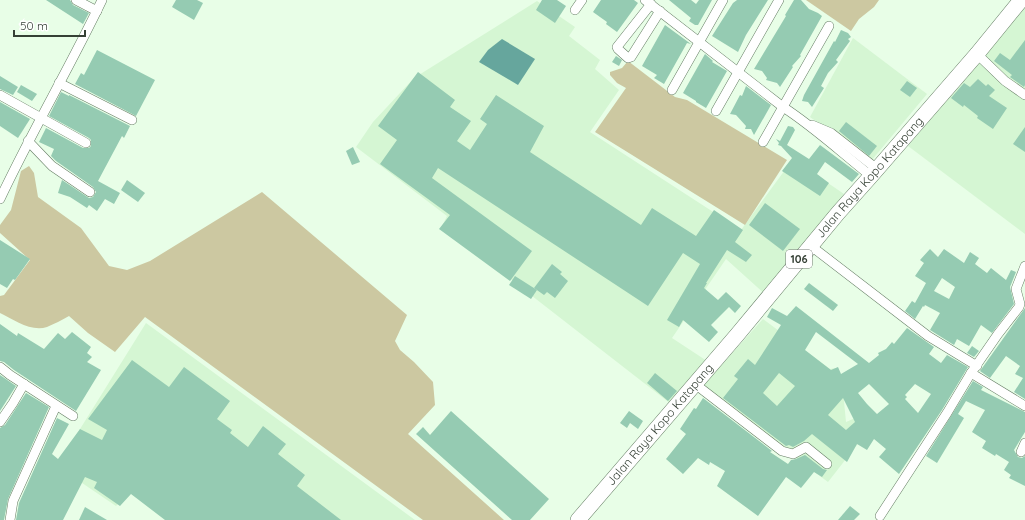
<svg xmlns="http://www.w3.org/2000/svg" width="1025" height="520" font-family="Quicksand,sans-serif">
  <rect width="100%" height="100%" fill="#e8fee7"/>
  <g fill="#d5f6d3">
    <polygon points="537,1 575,27 569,36 600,60 595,69 619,90 590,132 741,230 793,159 844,194 767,296 726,259 672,338 707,361 671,404 442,226 447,216 356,147 373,122 414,78"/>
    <polygon points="1025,7 1025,234 908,146"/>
    <polygon points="853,38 927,94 871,161 810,117"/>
    <polygon points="763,319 830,369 836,368 843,391 846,422 860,416 871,427 828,482 701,388"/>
    <polygon points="146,323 415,520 166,520 130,492 116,506 57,466"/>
  </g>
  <g fill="#ccc8a1">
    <polygon points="806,0 879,0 874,7 859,19 851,31"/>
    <polygon points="628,61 675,97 687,100 787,160 745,225 595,132 626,88 617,83 610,75 610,72 622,68"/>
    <path d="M29,166L34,173L38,197L81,228L109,266L127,270L150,261L262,192L407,315L395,341L400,350L414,362L433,382L435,405L408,434L504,520H423L145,317L115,352L88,333L69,316C62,320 54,324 47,327C31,332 14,320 0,313V296L4,295L30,260L0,233V225L11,210L21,171Z"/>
  </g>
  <polygon fill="#66a69d" points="502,39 535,59 518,85 479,62 488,50"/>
  <g fill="#95cbb2" fill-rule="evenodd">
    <polygon points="46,0 70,0 73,5 89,13 83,24"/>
    <polygon points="176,0 197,0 203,3 194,20 172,7"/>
    <polygon points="542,0 557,0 566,6 555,23 536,10"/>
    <polygon points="601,0 634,0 638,3 617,32 606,24 607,22 593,12"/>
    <polygon points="669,0 691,0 696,4 699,0 712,0 698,25 695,25 689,21 691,18"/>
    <polygon points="737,0 768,0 746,35 738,52 712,36 733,3"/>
    <polygon points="794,0 801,0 809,9 818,13 822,16 800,55 801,56 792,66 793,67 780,87 777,83 766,80 767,78 762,71 754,69 786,16 785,15"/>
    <polygon points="665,25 691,44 687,43 664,84 654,78 657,75 642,66"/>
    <polygon points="841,30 848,33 851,37 848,39 850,41 836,60 838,62 828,73 821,86 824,88 812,107 808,102 802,101 804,95 834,41 835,42"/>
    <polygon points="1025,40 1025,85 1024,87 1010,77 1012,75 994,61 1000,53 1010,60"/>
    <polygon points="97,50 155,80 136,116 75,84 81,73 84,75"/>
    <polygon points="705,54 713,61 712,62 727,71 706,108 696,102 696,101 683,93"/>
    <polygon points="616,56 622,60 619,66 612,62"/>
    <polygon points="418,72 455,100 450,107 471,121 457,141 470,150 487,124 480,119 496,95 544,126 530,152 641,225 652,208 696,236 714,210 743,230 735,242 752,255 746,262 727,250 706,283 707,283 704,288 718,300 726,292 741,306 735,313 729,307 711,325 718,332 709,342 683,320 679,327 667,320 700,264 683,253 648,306 438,168 432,178 532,251 510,281 439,229 450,215 380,164 397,140 378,126"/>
    <polygon points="0,76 18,87 13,95 0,89"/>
    <polygon points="978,79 986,86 988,84 995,90 989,96 1007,108 993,129 977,118 978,116 964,105 963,107 951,98 964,83 970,87"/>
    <polygon points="907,81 917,88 910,97 900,90"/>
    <polygon points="21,85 37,94 32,101 17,92"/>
    <polygon points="746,86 771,105 754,135 751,129 745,129 746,126 736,115 730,114 740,95 742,96"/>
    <polygon points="61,92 69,96 69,95 130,126 124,138 122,136 98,181 120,193 114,204 105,199 97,211 89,205 87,208 70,197 58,193 62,180 89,198 93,197 96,192 93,187 56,161 51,156 54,149 39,142 46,128 83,148 89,148 91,146 91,140 89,138 49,116"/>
    <polygon points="0,102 30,119 18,138 0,126"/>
    <polygon points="846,122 877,146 869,156 839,131"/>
    <polygon points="788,126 793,127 795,130 787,145 809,159 820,145 859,174 852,182 825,162 817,174 829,183 820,196 782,171 792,158 781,146 778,145 779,143 776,139 780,141"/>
    <polygon points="1025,127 1025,152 1013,144"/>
    <polygon points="353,147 360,162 352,165 346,151"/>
    <polygon points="127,180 145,193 138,202 121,190"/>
    <polygon points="765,203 800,229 783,251 749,225"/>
    <polygon points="0,240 30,259 15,280 13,279 7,288 0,284"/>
    <path d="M930,249L938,257L944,249L964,263L970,252L979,258L975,264L987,273L991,268L1006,280L1011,270L1016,272L1010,287L1014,304L992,333L981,325L969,346L957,339L954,345L930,330L940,313L925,305L924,307L923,306L915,319L905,311L912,301L915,303L926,283L915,276L924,263L920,260ZM942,278L955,287L949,299L934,291Z"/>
    <polygon points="552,264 562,272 560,274 568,281 555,298 547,292 544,295 534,288"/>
    <polygon points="515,276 537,290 531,299 509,285"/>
    <polygon points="809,283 838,305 833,311 804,289"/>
    <path d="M796,306L869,363L879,355L878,353L886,349L892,342L894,344L907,328L934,347L929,354L941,363L947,355L968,367L942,410L899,474L879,457L886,449L874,439L867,450L857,444L847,462L812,434L804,441L793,447L789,445L786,446L723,398L738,379L734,376L748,359L755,365L781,325L767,317L772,308L787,316ZM816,332L858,364L841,374L838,367L831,370L805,350ZM779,373L795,386L777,406L763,393ZM869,384L889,404L877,414L867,404L858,393ZM915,384L931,394L918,413L905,399L907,397L905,395ZM843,398L855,422L846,430L828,415Z"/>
    <polygon points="1025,308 1025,399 1014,392 1023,378 1015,374 1020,366 1006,356 990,378 980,371"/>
    <polygon points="0,324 17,336 18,333 44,349 58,333 65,339 72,332 91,347 87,353 92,357 87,362 101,370 76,411 14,370 4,362 0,361"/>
    <polygon points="972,346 979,351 974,357 967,353"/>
    <polygon points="132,360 169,387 184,367 230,401 217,419 232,430 230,433 248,447 263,426 286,444 278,454 305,475 297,486 341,520 165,520 131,494 120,506 94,488 97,482 85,477 63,520 16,520 19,503 57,418 69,424 52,454 58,459 80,429 102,440 107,430 88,419"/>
    <polygon points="655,373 677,391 668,401 647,383"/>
    <polygon points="0,375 16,386 0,411"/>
    <polygon points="973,381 983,387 981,390 1025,412 1025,432 1014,450 1018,457 1022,458 1025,456 1025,486 1009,478 1011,475 1004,470 1009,462 996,454 995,456 982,448 986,441 972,432 985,410 966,401 958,414 964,418 937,463 926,456"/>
    <polygon points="26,393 49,407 8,499 4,520 0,520 0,428 5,425"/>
    <polygon points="703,398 772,451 770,452 788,464 791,460 796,459 805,455 823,469 827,470 822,477 814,472 801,488 786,477 758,516 717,486 725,471 710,462 709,465 698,458 683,474 666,459 686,434 680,429 694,408 696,409"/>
    <polygon points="451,411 549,499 530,520 512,520 416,434 423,427 430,435"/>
    <polygon points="629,411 643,421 638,429 630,423 627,428 620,423"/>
    <polygon points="850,506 860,514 854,520 838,520"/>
    <polygon points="85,507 107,520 79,520"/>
  </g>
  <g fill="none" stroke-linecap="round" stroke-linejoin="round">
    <g stroke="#657d64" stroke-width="10">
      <g id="street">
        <polyline points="76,0 97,11"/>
        <path d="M645,0L783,107C814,127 842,153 871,176"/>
        <polyline points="651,4 617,47 618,49 628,58 631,57 660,11"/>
        <polyline points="575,10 582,0"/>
        <polyline points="977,54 1005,81 1025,95"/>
        <polyline points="59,83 132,120"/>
        <polyline points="672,90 723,0"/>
        <polyline points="0,95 86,143"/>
        <polyline points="716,111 779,0"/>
        <polyline points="812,125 831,133 877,169"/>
        <polyline points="28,141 52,166 90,192"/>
        <polyline points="763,142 829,26"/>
        <path d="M0,199C32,131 70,67 102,0"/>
        <polyline points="811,246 928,336 977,366"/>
        <polyline points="0,367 10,375 73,416"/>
        <polyline points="971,373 1025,406"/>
        <polyline points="695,384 782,451 793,454 806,447 827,464"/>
        <polyline points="0,422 13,403 24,384"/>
        <polyline points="1021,452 1025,443"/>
        <polyline points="880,516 947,413 971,373 998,334 1019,307 1020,304 1016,289 1025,266"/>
        <polyline points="10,520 13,501 56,406"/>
      </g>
    </g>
    <g stroke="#657d64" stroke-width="16">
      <g id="primary">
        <path id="s1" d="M578,520L737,335L838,213L871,176L977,54L1021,0"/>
      </g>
    </g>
    <use href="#street" stroke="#fff" stroke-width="9"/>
    <use href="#primary" stroke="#fff" stroke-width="15"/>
  </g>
  <g text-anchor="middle" stroke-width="4" stroke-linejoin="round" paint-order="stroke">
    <rect fill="#fff" stroke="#727972" stroke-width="1" x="786" y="250" width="26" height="18" rx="3"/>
    <g font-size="11" font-weight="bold" fill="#354035">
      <text x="799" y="263">106</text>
    </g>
    <g font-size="12" fill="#354035" stroke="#fff">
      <text dy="4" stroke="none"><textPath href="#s1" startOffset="450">Jalan Raya Kopo Katapang</textPath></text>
      <text dy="4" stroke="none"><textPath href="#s1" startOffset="126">Jalan Raya Kopo Katapang</textPath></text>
    </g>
  </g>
  <path d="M14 30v6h71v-6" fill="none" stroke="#354035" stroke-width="2"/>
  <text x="20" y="30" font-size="12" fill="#354035" stroke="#ffffff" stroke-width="3" paint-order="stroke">50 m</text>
</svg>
